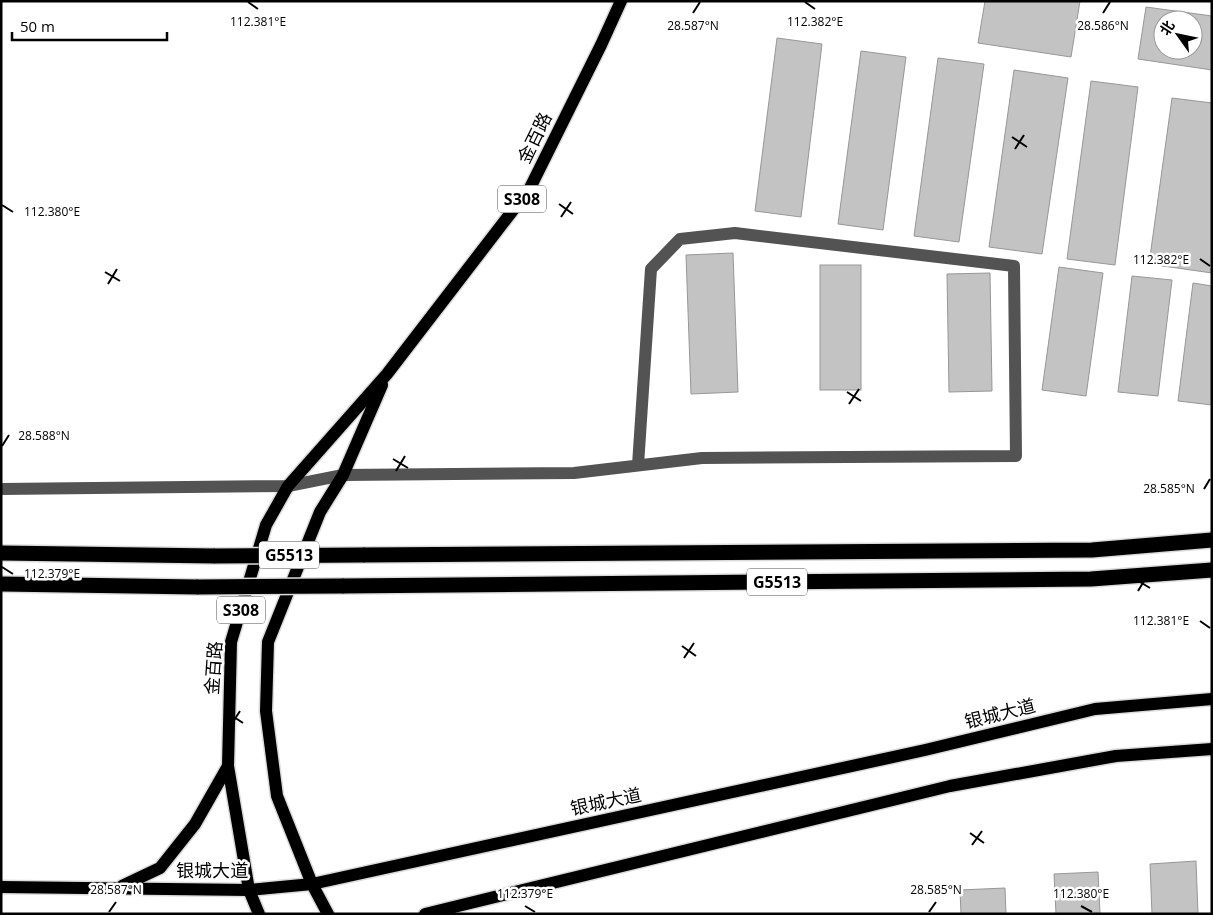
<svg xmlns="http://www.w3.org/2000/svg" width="1213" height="915" font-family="'Open Sans','Noto Sans SC',sans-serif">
  <rect width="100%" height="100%" fill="#fff"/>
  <g fill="#c3c3c3" stroke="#979797" fill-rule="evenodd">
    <polygon points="985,1 1080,1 1071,57 978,43"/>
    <path d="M1146,7L1212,16V70L1138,59ZM1163,20H1193V50H1163Z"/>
    <polygon points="777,38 822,44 801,217 755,211"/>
    <polygon points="861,51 906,57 883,230 838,224"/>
    <polygon points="938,58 984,64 959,242 914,236"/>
    <polygon points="1014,70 1068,78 1042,254 989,247"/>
    <polygon points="1091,81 1138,87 1115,265 1067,259"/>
    <polygon points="1172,98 1212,103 1212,273 1149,264"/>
    <polygon points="733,253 738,392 691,394 686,255"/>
    <rect x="820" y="265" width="41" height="125"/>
    <polygon points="1059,267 1103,273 1086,396 1042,390"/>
    <polygon points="990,273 992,391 949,392 947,274"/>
    <polygon points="1132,276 1172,280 1158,396 1118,392"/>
    <polygon points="1193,283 1212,286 1212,405 1178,401"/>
    <polygon points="1196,861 1198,914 1152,914 1150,864"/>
    <polygon points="1098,872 1100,914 1056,914 1054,874"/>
    <polygon points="1005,888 1006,914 961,914 960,890"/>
  </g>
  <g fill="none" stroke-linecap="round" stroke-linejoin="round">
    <g stroke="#dbdbdb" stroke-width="15">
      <g id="major">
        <polyline points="122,886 160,868 195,824 228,766"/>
        <polyline points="1,887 249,890 312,884 925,750 1095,709 1212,699"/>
        <polyline points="259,914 249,890 228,766 231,642 266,525 288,486 387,374 530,188 601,45 621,1"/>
        <polyline points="328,914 312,884 277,796 266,711 268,642 320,512 343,475 382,385"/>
        <polyline points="425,914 950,786 1116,756 1212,749"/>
      </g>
    </g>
    <g stroke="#dbdbdb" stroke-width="18">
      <g id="highway">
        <polyline points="1,553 215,556"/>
        <polyline points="363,555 1092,550 1212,540"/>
        <polyline points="1,584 198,587"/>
        <polyline points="342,586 1091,579 1212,570"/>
      </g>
    </g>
    <polyline stroke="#535353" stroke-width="12" points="1,489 288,486 343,475 574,473 702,458 1016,456 1014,266 735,233 680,239 651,269 638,465"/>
    <use href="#major" stroke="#000" stroke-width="12"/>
    <use href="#highway" stroke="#000" stroke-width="15"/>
    <g stroke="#dbdbdb" stroke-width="18" stroke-linecap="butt">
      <g id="highway-bridge">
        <polyline points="215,556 363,555"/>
        <polyline points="198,587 342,586"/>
      </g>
    </g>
    <use href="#highway-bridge" stroke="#000" stroke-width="15"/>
  </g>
  <path fill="none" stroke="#000" stroke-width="2" d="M248,2L258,9M805,2L815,9M693,13L700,2M1103,13L1110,2M1012,137L1027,147M1015,149L1024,135M559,204L573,214M2,205L13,212M561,217L571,202M1200,259L1210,266M105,272L120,281M108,284L117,269M847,392L861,401M849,404L859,389M2,446L9,435M393,459L408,468M396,471L405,456M1204,489L1210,479M2,567L13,574M1135,579L1150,588M1138,591L1147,576M1200,621L1210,628M682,646L696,656M684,658L694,643M228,713L243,723M231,725L240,711M970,833L984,843M972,845L982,831M525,906L535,912M1081,906L1092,912M109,912L116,902M929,912L936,902"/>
  <g text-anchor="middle" stroke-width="5" stroke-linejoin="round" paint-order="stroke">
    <g fill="#fff" stroke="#4c4c4c" stroke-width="1">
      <rect x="498" y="185.5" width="48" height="27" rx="4"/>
      <rect x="259" y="541.5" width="60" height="27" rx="4"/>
      <rect x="747" y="568.5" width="60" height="27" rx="4"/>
      <rect x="217" y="596.5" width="48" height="27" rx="4"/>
    </g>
    <g font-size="16" font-weight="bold" fill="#000">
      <text x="522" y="205">S308</text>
      <text x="289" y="561">G5513</text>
      <text x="777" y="588">G5513</text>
      <text x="241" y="616">S308</text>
    </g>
    <g font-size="18" fill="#000" stroke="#fff">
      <text transform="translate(535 138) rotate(-64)" y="6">金百路</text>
      <text transform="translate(214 668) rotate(-86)" y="6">金百路</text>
      <text transform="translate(1000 714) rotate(-14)" y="6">银城大道</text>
      <text transform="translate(606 802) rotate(-12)" y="6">银城大道</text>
      <text x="212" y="877">银城大道</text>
    </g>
  </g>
  <g font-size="12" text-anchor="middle" fill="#000" stroke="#fff" stroke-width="5" stroke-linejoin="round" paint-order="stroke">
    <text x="258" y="26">112.381°E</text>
    <text x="815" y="26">112.382°E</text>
    <text x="1103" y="30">28.586°N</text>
    <text x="693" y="30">28.587°N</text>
    <text x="52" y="216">112.380°E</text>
    <text x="1161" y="264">112.382°E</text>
    <text x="44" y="440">28.588°N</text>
    <text x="1169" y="493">28.585°N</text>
    <text x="52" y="578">112.379°E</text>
    <text x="1161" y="625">112.381°E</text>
    <text x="116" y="894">28.587°N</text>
    <text x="936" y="894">28.585°N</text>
    <text x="525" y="898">112.379°E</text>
    <text x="1081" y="898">112.380°E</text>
  </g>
  <rect width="1213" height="915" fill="none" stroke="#000000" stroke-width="5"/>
  <g transform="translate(1178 35) rotate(303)"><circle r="24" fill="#ffffff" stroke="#999999"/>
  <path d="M0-4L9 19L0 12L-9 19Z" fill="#000000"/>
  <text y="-8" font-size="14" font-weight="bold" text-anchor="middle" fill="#000000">北</text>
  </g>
  <path d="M12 32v8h155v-8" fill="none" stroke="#000000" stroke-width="2.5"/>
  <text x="20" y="32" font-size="15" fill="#000000" stroke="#ffffff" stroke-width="4" paint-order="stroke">50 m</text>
</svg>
